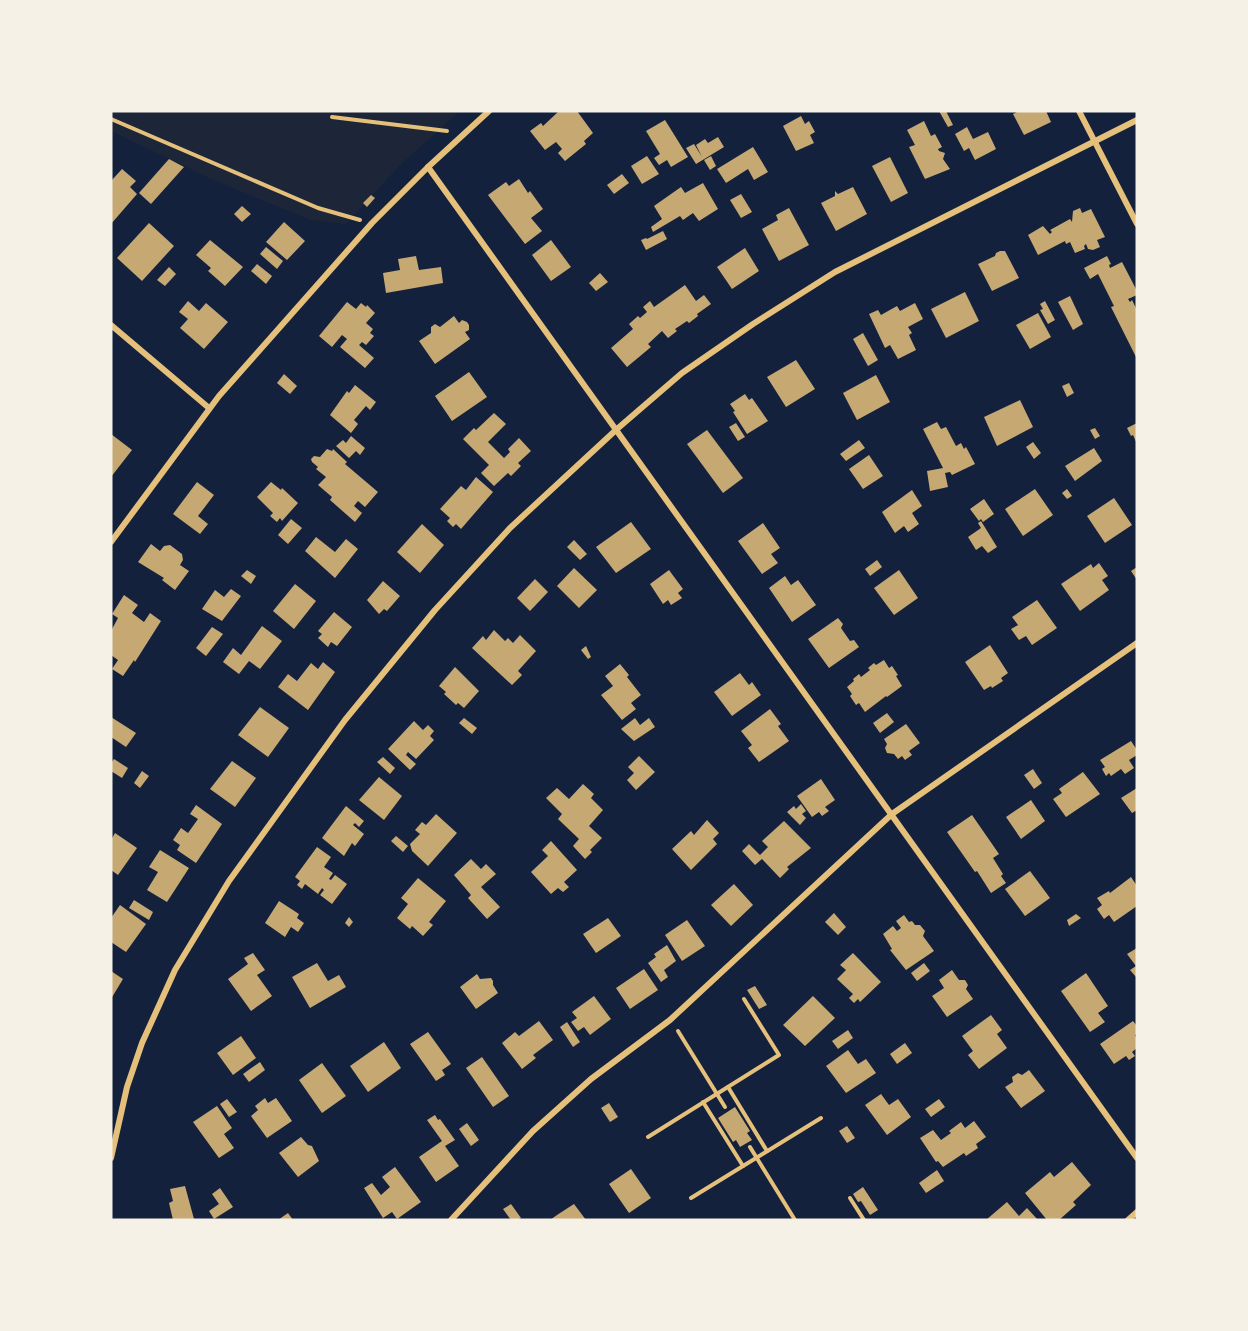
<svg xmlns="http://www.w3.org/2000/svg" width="1248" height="1331" font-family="'DM Sans',sans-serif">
  <rect width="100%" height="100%" fill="#14213d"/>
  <polygon fill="#1d2539" points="111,111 460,111 400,165 346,224 311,220 211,179 111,131"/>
  <g fill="#c6a872">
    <polygon points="559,111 577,111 593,133 584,141 586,144 565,161 558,153 562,149 556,142 545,150 530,131 541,123 543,126"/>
    <polygon points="939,111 946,111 953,125 948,127"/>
    <polygon points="1019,111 1046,111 1051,122 1024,135 1013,114"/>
    <polygon points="801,116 805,124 809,121 815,132 810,135 814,143 796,151 783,126"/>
    <polygon points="665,120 688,157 671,167 667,160 659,165 654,158 660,154 646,131"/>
    <polygon points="924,121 931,136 935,134 942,147 938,149 939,151 945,153 943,159 950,169 925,179 909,147 915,145 907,130"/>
    <polygon points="967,127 973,139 988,132 996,149 975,160 969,148 964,151 955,134"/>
    <polygon points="718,137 724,147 696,164 686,148 694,144 702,157 696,145 705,139 708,143"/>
    <polygon points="753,147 768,172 754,180 748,169 726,183 717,169"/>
    <polygon points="647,156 659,174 642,184 631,166"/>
    <polygon points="711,156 716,166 710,170 704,160"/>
    <polygon points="890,157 908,193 891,202 872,166"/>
    <polygon points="169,159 184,167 151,204 139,193"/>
    <polygon points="122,169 136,181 130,187 137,194 111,224 111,181"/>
    <polygon points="622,174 629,183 614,194 607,185"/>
    <polygon points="519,179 528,193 530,191 543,209 531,218 542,231 525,244 488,195 506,182 509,186"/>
    <polygon points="703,183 718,209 699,221 693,213 683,220 680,216 653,232 651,227 662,219 654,206 681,187 685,193"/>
    <polygon points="853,187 867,214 836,231 821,203 835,196 835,191 838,194"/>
    <polygon points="741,194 752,212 741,218 730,200"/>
    <polygon points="371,195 375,198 367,207 363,203"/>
    <polygon points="242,206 251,214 242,222 234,214"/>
    <polygon points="789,208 809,245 779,261 762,229 778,220 776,215"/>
    <polygon points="1080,208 1082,213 1091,209 1105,237 1097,240 1100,247 1093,250 1088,249 1086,244 1084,246 1085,249 1075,253 1070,242 1066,244 1065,241 1038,255 1028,235 1043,226 1050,234 1052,232 1050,230 1070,219 1072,222 1073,211"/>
    <polygon points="284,222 305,241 287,260 266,242"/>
    <polygon points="149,223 174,246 142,281 117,258"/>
    <polygon points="663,231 667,239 646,250 641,240 646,238 647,239"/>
    <polygon points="210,240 243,267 225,286 208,271 211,268 196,255"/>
    <polygon points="551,240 571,267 551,281 532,255"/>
    <polygon points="266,247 283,261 277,269 260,254"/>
    <polygon points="745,248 759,271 732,289 717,267"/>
    <polygon points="1000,251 1005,251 1019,278 992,291 978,264 995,256 996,253"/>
    <polygon points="416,256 419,270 441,267 443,283 386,293 383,273 400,270 398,259"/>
    <polygon points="1107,256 1111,264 1109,265 1110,268 1122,262 1137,291 1137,295 1128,299 1130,302 1132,300 1137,310 1137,359 1111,307 1114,306 1098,274 1090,279 1084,268"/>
    <polygon points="257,264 272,276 266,284 251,271"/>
    <polygon points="169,267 176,274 165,286 157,280"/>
    <polygon points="600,273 608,282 596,291 589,283"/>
    <polygon points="685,285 696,301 704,295 711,304 697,314 698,316 689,323 687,321 675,329 677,331 668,338 662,331 648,344 651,347 627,367 611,348 633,329 629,324 638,316 640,318 647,312 643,307 650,301 654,307"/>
    <polygon points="965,292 979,321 946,338 931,309"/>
    <polygon points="1070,296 1083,324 1073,330 1058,302"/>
    <polygon points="188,301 199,311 206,303 228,322 204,349 180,328 188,319 179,312"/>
    <polygon points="1045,301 1055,320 1048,324 1040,310 1043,309 1040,304"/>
    <polygon points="347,302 356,309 361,303 366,307 367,305 375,313 366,323 373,329 370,333 374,336 366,345 362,342 359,345 374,358 365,368 340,347 347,339 342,335 332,347 319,336"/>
    <polygon points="915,303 923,319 908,327 912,333 909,335 916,350 898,359 890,345 885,348 869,314 878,310 881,315 897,306 900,311"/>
    <polygon points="1038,313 1051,337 1030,349 1016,325"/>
    <polygon points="454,316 459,323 462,320 467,322 469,325 469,330 465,332 470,339 435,364 419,341 431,333 431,327 435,324 440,327"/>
    <polygon points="863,333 878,360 868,366 853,339"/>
    <polygon points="796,360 815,389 786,407 767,377"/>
    <polygon points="469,372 487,397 452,421 435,396"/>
    <polygon points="284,374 297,386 290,394 277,383"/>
    <polygon points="876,375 890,402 857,420 843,393"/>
    <polygon points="1069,383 1074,393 1067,397 1062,386"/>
    <polygon points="355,385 376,402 370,410 366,406 354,420 358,424 351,433 330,415 347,391 349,393"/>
    <polygon points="745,394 749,400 752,398 768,421 747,434 733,412 735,411 730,404"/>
    <polygon points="1020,400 1033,427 997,446 984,417"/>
    <polygon points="494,413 506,424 488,442 504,458 510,452 508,449 519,438 531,451 518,463 521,466 511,476 508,473 494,486 481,473 489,465 463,439 474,428 476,430"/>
    <polygon points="937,422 941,429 946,427 956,446 961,443 964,449 966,447 975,464 952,475 950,472 945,473 948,487 930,491 927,471 943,468 923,429"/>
    <polygon points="736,423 745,437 738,441 729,427"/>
    <polygon points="1137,423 1137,444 1133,435 1131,436 1127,428"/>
    <polygon points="1095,428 1100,436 1095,439 1090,430"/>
    <polygon points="707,430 743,478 723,493 687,444"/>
    <polygon points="111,434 132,450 111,477"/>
    <polygon points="351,436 365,448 360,455 356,451 349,458 336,446 343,440 346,443"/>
    <polygon points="859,440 865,448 846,461 840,454"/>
    <polygon points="1033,442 1041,453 1034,459 1026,447"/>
    <polygon points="1094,448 1102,461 1075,481 1065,466"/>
    <polygon points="327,449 332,451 333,449 347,462 345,464 378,492 365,507 358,501 354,506 362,513 355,522 330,500 332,497 318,485 326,477 316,469 318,467 312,462 311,459 314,456 320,457"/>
    <polygon points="869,455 883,476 863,489 849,469"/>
    <polygon points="476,477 493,492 461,529 456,524 453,527 447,521 450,518 440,509 461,486 466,490"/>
    <polygon points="197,482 214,495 198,516 208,524 200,534 173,514"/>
    <polygon points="271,482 281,490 282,488 298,503 282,521 280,518 277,522 270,516 273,513 257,497"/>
    <polygon points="1035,489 1053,515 1023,536 1005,509"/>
    <polygon points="1067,489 1072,496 1067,499 1062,493"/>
    <polygon points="912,490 922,506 912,513 919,524 908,532 904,526 895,533 882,512"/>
    <polygon points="1114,498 1132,525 1105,543 1087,516"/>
    <polygon points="984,499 994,514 983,522 981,519 979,521 970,509"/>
    <polygon points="291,519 302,528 288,544 278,535"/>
    <polygon points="981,521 997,547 988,553 982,546 976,550 968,537 981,528 978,523"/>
    <polygon points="631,522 651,549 616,573 596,547"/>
    <polygon points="763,523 780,548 771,554 778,563 762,574 738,541"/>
    <polygon points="422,524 444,545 420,573 397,552"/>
    <polygon points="316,537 335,552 346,539 358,549 335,578 305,551"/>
    <polygon points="574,540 587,554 580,560 567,547"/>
    <polygon points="151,544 160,551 164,546 170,545 182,554 183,560 180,565 189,571 175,590 162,580 164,578 138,562"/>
    <polygon points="877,560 882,567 870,576 865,569"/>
    <polygon points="1099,563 1108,576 1102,580 1109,590 1080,611 1061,584 1091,564 1093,568"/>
    <polygon points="1137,567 1137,580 1131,571"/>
    <polygon points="574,568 597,590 579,608 557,586"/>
    <polygon points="247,570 256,576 251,584 241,576"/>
    <polygon points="669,570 683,589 678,593 682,598 671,605 668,600 663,604 650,584"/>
    <polygon points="899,570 918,598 894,615 874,588"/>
    <polygon points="785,576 791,585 798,580 816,605 792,622 769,588"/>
    <polygon points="535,579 548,592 530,611 517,598"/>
    <polygon points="383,581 400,596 387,611 384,609 379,614 367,600"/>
    <polygon points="295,584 316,601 294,629 273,611"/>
    <polygon points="231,589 241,596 222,621 202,609 215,590 224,597"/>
    <polygon points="124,595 138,605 132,613 144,622 150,613 161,621 135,662 134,660 123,676 112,669 118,660 111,655 111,631 118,618 112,614"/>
    <polygon points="1037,600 1057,628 1032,645 1026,636 1019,640 1011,629 1018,625 1012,617"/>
    <polygon points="334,612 352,627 337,646 331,642 328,647 318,638 322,634 318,631"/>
    <polygon points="838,618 843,624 841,628 850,641 854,640 859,647 829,668 808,639"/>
    <polygon points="262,626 282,641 260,669 249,661 239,674 223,662 233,648 241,655"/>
    <polygon points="212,627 223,634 206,656 196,648"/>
    <polygon points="494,630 505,641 508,638 513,643 520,635 536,651 518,671 522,675 512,685 472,648 483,636 486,640"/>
    <polygon points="990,645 1008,673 1001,678 1003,681 992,688 991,686 984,690 965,662"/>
    <polygon points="586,646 591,657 588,659 581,650"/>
    <polygon points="884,660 889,668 892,666 898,675 896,676 902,686 887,697 886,696 865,712 859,703 856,705 850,696 852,694 847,687 854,681 853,679 859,674 861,677 870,670 868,668 874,663 876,665"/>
    <polygon points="323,662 335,672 308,710 278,687 288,674 297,681 311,663 318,669"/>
    <polygon points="620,664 629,675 627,677 641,695 631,703 636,709 622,720 601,695 613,686 605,676"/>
    <polygon points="455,667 479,691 464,708 458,703 456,705 444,694 446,692 439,686"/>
    <polygon points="740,673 749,685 752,682 761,695 732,716 714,692"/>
    <polygon points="260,707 289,728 268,757 238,735"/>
    <polygon points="770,709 781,724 778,726 789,741 759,762 748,748 752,745 741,731"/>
    <polygon points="887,713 894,722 880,733 873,723"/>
    <polygon points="111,717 136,733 126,747 111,737"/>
    <polygon points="464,718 477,728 472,734 459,723"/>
    <polygon points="635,718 640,725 649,718 655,727 634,741 621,729"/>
    <polygon points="414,721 423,730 428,725 434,731 430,736 434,740 416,759 408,752 406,755 416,764 410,770 388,749"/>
    <polygon points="906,724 920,743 909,751 912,755 905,760 902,756 898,759 894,754 887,753 885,748 887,744 884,739"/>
    <polygon points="1131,741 1137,750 1137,755 1129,760 1134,768 1125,774 1121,769 1111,776 1109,773 1106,776 1102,769 1105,767 1100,760"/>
    <polygon points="639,756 655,772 636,790 627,780 634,773 628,767"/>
    <polygon points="383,757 395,768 390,774 377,762"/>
    <polygon points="114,759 128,768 122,778 111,771 111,763"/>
    <polygon points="232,761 256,778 235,807 210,789"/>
    <polygon points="1033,769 1042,783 1034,789 1024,775"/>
    <polygon points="142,771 149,776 140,788 134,783"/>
    <polygon points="1083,772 1100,794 1066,817 1053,799 1062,793 1059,789"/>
    <polygon points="379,777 402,796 384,820 359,800"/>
    <polygon points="821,779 835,800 825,807 829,811 822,816 819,812 812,817 797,796"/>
    <polygon points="583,784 594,794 591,798 603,810 589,826 602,838 590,850 592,852 585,859 573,846 579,839 558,819 562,814 546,798 557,788 569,799"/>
    <polygon points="1137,788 1137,810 1132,813 1121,798"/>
    <polygon points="1031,800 1045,821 1021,839 1006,817"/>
    <polygon points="801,804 806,811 802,814 806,818 800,825 787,812 794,806 796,809"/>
    <polygon points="196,805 222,824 196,863 177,850 180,845 173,840 181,828 188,833 198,819 190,814"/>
    <polygon points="346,806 364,821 359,827 355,823 353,825 364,834 355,846 352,843 344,856 322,838"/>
    <polygon points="436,814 457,833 428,866 412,851 410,844 420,834 415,830 422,822 426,825"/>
    <polygon points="972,815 999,854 993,858 1003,874 1001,876 1006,883 991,893 977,871 975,872 947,832"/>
    <polygon points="707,820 719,833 713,839 717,844 691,870 672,849 691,831 694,835"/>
    <polygon points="784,821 811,848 787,867 789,869 780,878 762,859 755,865 742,851 749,844 760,855 768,847 762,841"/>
    <polygon points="115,833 137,848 118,875 111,870 111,840"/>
    <polygon points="396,836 408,846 403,852 391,841"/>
    <polygon points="551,841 577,870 564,882 569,887 563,892 558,888 551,894 531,872 548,856 542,850"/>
    <polygon points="317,847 331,857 324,867 333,873 329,879 331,880 335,875 347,884 332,904 320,895 324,890 322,888 318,894 305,884 302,889 297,885 300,881 295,877"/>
    <polygon points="160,850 189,868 167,902 147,890 158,872 149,867"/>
    <polygon points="471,859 481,869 486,864 496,874 481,887 500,907 487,919 468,898 471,895 454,875"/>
    <polygon points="1030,871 1050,898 1025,916 1005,889"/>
    <polygon points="1131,877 1137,886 1137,906 1114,922 1109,915 1104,919 1097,909 1102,905 1097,898 1109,891 1110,893"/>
    <polygon points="418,878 446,901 429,922 433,925 423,936 412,926 410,929 397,918 408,904 401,898"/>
    <polygon points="734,884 753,905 731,926 711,905"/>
    <polygon points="134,900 153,912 149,920 129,908"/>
    <polygon points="279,901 299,914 297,918 304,923 298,932 291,927 285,937 265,923"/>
    <polygon points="120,905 146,924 126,952 111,942 111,918"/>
    <polygon points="834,913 846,927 838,935 825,922"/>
    <polygon points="1076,914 1081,918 1069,926 1067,920"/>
    <polygon points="904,915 909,922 912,921 915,925 920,925 925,931 923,936 934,951 906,970 890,950 892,949 883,934 893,926 897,931 901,928 896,921"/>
    <polygon points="349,917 353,922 349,927 345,923"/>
    <polygon points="608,918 621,936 596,953 583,934"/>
    <polygon points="687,920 705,946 682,961 665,935"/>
    <polygon points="667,945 676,961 664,970 668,977 661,982 648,963 656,957 654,954"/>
    <polygon points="1137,948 1137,976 1136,977 1130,970 1136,966 1127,954"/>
    <polygon points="253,953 265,970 257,975 272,996 251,1011 228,979 248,964 244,958"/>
    <polygon points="853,953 881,982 860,1002 858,999 854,1003 849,998 853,994 837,979 846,970 840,965"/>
    <polygon points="317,963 328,981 339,975 346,987 310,1008 292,977"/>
    <polygon points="924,963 930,971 917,981 911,973"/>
    <polygon points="644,969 658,990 630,1009 616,988"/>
    <polygon points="952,970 959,980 965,980 968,985 966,989 973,999 947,1017 932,996 944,988 939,980"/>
    <polygon points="111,971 123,979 111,999"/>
    <polygon points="1086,973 1108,1006 1098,1013 1105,1022 1090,1032 1061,991"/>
    <polygon points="477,974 480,979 491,978 493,981 493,985 498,993 476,1009 460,987"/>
    <polygon points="755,986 767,1005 759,1009 747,990"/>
    <polygon points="594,996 611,1019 590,1035 584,1027 578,1031 571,1022 577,1018 572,1012"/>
    <polygon points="813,996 835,1018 805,1046 783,1025"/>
    <polygon points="991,1015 1002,1030 997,1034 1007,1048 979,1069 968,1055 973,1051 962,1036"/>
    <polygon points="539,1021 553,1040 533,1055 536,1058 522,1069 502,1043 515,1032 519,1036"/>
    <polygon points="1133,1021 1137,1026 1137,1034 1135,1035 1137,1039 1137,1048 1132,1052 1135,1056 1129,1060 1126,1056 1114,1064 1100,1044"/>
    <polygon points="567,1022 580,1042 573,1047 560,1027"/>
    <polygon points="848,1030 853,1038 838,1049 832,1041"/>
    <polygon points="428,1032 451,1064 442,1070 445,1075 436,1081 410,1044"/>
    <polygon points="241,1036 256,1058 233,1075 217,1053"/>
    <polygon points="384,1042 401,1068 368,1092 350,1066"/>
    <polygon points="905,1043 912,1053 897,1064 890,1054"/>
    <polygon points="848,1050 858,1064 866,1059 876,1073 846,1093 826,1066"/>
    <polygon points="482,1057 509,1096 493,1107 466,1068"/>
    <polygon points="260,1062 265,1070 249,1082 243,1074"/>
    <polygon points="322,1063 346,1096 322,1113 299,1080"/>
    <polygon points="1029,1070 1045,1091 1021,1108 1005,1087 1013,1082 1012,1077 1018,1073 1022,1075"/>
    <polygon points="881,1094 889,1105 898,1099 911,1117 887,1135 865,1105"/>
    <polygon points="265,1098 268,1103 276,1098 292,1121 267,1138 251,1116 258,1110 255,1106"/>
    <polygon points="227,1099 237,1112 229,1117 220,1104"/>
    <polygon points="939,1099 945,1107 931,1117 925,1109"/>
    <polygon points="609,1103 618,1117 610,1122 601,1108"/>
    <polygon points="217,1106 232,1128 224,1134 234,1148 219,1158 193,1122"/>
    <polygon points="735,1107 750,1131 747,1133 752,1140 740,1147 736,1140 733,1142 718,1118"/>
    <polygon points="435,1115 438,1120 440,1119 455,1140 445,1146 459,1166 436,1182 419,1157 442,1141 427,1120"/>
    <polygon points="974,1121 986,1137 976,1144 978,1148 966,1156 964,1153 943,1167 938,1161 936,1162 920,1138 933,1130 941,1140 951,1133 949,1131 961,1122 965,1128"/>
    <polygon points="467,1123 479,1140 471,1146 459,1129"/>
    <polygon points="847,1126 855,1138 847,1143 839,1131"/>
    <polygon points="301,1137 308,1145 312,1146 319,1161 298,1177 279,1153"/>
    <polygon points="1072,1162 1091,1185 1073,1202 1076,1205 1059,1220 1047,1220 1025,1193 1050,1172 1054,1177"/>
    <polygon points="395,1167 421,1202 397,1219 392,1212 383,1218 364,1188 372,1183 381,1195 390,1187 382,1177"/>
    <polygon points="631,1169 651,1198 629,1213 609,1184"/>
    <polygon points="937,1170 944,1181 926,1193 919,1183"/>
    <polygon points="185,1186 194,1219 173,1220 169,1203 173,1201 170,1189"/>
    <polygon points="863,1187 878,1210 870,1215 861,1201 858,1202 853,1194"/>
    <polygon points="220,1188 233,1207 214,1219 209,1211 219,1204 212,1194"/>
    <polygon points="1007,1202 1019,1216 1027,1208 1038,1220 986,1220"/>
    <polygon points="511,1204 521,1218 517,1220 511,1220 503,1209"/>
    <polygon points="574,1204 586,1220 550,1220 557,1215"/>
    <polygon points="288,1213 293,1220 278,1220"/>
  </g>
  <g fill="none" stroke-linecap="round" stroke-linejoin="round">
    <g stroke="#e5c07b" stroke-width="4">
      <polyline points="332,117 447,131"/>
      <polyline points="111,119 318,208 360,220"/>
      <polyline points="678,1031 725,1107"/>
      <polyline points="728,1087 767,1151"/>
      <polyline points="703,1102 743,1166"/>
      <polyline points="648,1137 779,1055 744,999"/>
      <polyline points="750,1147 795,1220"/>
      <polyline points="691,1198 821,1118"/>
      <polyline points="850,1198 864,1220"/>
    </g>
    <g stroke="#e5c07b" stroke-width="6">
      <polyline points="1079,111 1137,224"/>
      <polyline points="428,167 1137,1158"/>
      <polyline points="111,325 209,408"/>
      <polyline points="111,542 219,396 372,223 428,167 489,111"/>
      <polyline points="111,1158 127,1087 142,1043 175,970 229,881 345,720 435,610 510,528 617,429 682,373 753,324 835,272 1137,120"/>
      <polyline points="451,1220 533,1131 591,1079 670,1020 892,814 1137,643"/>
      <polyline points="1128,1220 1137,1212"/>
    </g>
  </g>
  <rect width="1248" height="1331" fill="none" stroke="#f6f1e7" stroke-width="225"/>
</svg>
